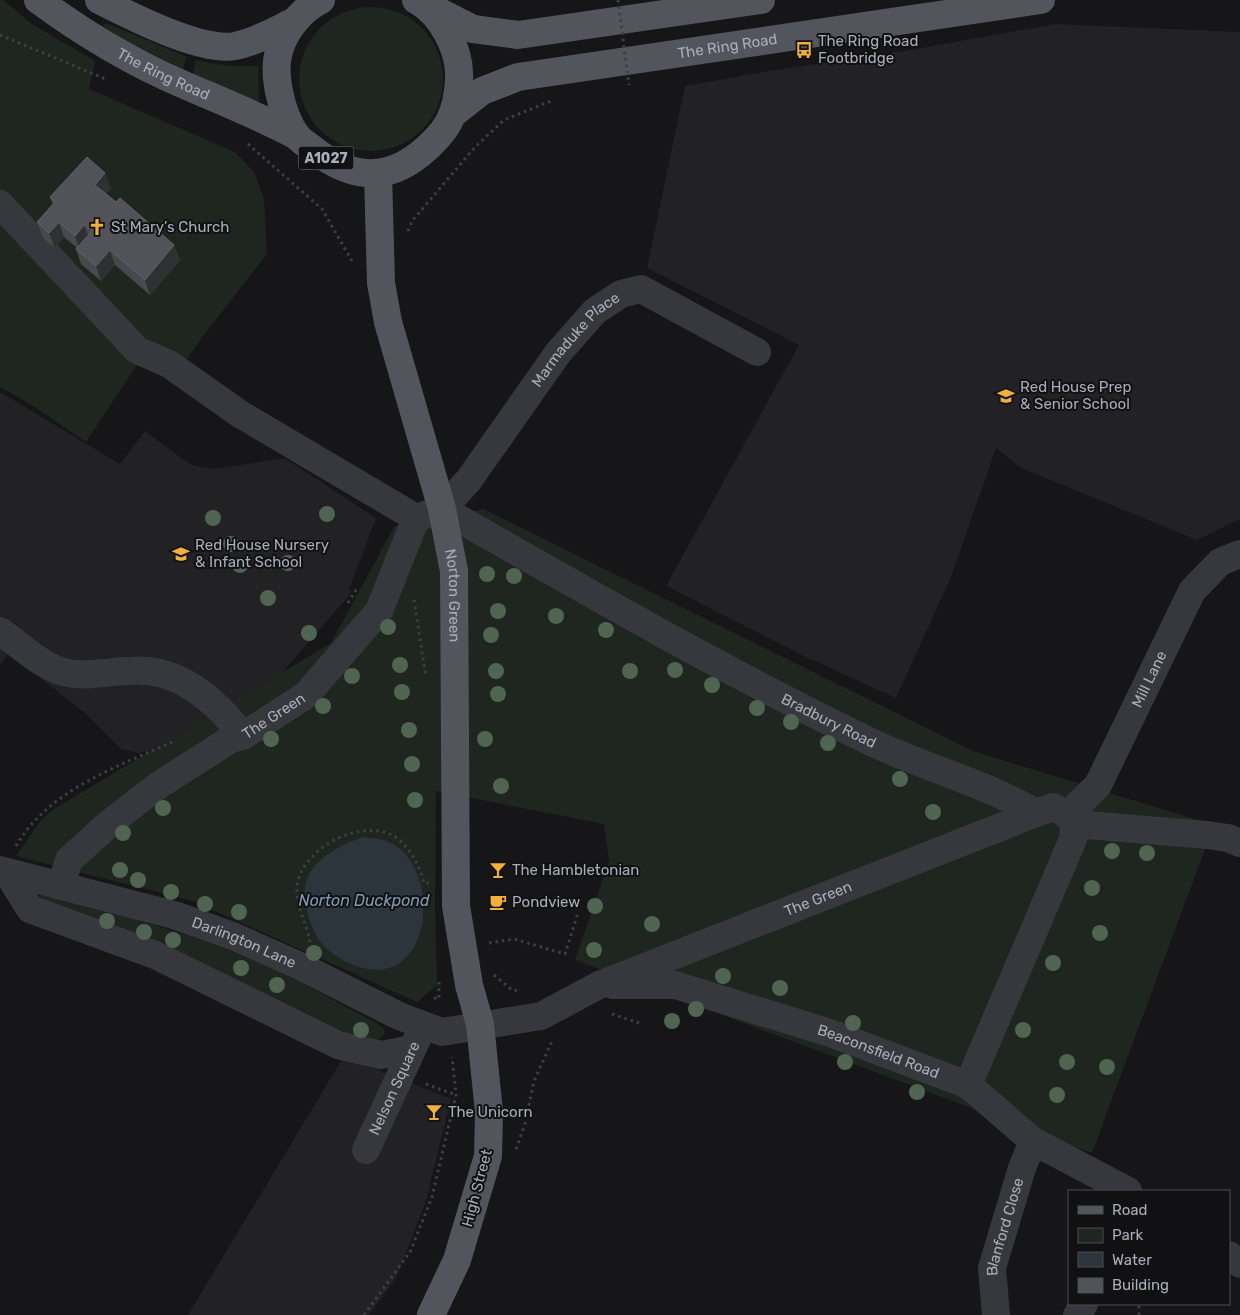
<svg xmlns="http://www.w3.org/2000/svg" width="1240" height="1315" font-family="Rubik,sans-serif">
  <rect width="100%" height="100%" fill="#161618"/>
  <g fill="#222225">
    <polygon points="1056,24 1240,32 1240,519 1197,540 1021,468 996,448 951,577 896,698 806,657 666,586 799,345 647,268 685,86 769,71 904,51"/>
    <polygon points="0,392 120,464 145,431 191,465 215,469 284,458 376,518 349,589 352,592 262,696 160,748 139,753 121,749 85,713 9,653 0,665"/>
    <polygon points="344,1056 451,1099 426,1201 396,1278 369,1315 188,1315"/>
  </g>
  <g fill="#1e261f">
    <polygon points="0,0 3,0 32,24 95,61 89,89 235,152 254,172 264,199 267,254 203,336 174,378 141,359 86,442 30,404 0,387"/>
    <circle cx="371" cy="79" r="72"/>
    <polygon points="106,23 187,57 183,69 123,40 104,27 103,25"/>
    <path d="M196,60C217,65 236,67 258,66L259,103L193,74Z"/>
    <polygon points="483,509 973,751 1214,825 1092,1153 575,960 609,861 604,824 436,791 435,905 437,985 417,1002 193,901 16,856 41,820 54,809 331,643 394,527"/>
    <path d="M40,894C119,913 190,933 265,965C302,981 337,1003 373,1021L384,1029L385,1034C374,1046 358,1040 344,1037L45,903L40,898Z"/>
  </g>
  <path fill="#2c353c" d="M363,837C375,838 388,839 399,848C442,883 429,991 356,966C342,961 324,950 317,937C290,881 309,857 363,837Z"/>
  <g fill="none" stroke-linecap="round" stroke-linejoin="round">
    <g stroke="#3d3f44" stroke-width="3" stroke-dasharray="2.5 4" stroke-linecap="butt">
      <polyline points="0,35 106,79"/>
      <polyline points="248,144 322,209 352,261"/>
      <polyline points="408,231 412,221 475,147 504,120 551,101"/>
      <polyline points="414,600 426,677"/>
      <polyline points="348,603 358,587"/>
      <path d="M16,846C48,790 117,767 172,742"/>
      <path d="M310,942C307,924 295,904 297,886C302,850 353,822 387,833C406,839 420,865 424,883H429"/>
      <polyline points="489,943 514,939 565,954 578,913"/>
      <polyline points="494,975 512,990 520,991"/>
      <polyline points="434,998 439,999 439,978"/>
      <polyline points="612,1014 642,1024"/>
      <polyline points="426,1084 456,1095"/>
      <polyline points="516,1149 525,1124 534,1081 552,1041"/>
      <polyline points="364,1315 410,1252 432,1197 456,1095 452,1057"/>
      <polyline points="1139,1315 1139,1304"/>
    </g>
    <g stroke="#37383d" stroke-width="28">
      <polyline points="0,204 137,350 169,364 240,414 416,518"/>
      <path id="s1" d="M442,509C582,589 722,670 867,740C922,767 983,782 1036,813L1053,807L1068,815L1074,824"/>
      <path d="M0,631C20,645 43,668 68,673C94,678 121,668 148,671C187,675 220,706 243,736"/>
      <path id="s2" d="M1068,815L1098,785L1192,591L1220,562L1240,554"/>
      <polyline points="1074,824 1207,835 1228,838 1240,843"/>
      <path id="s3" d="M0,870L174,915L235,937L300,966L399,1016L442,1032L541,1016L599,985L1036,813"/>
      <polyline points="7,872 30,909 155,955 338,1045 381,1055 412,1049"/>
      <path id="s4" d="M61,885L69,860L111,822L159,785L231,739L243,736L306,695L379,611L416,518L442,509L468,481L558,353L595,311L621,294L641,289L757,352"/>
      <path id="s5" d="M613,985H675L830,1033L968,1085L1033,1141L1128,1191"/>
      <polyline points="968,1085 1073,839 1074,824"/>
      <path id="s6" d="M366,1150L418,1037"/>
      <polyline points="1229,1255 1240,1264"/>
      <path id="s7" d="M996,1315L992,1268L1022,1168L1033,1141"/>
      <polyline points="1077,1315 1084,1304"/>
    </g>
    <g stroke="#53555c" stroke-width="28">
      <path id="s8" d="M38,0C83,33 131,62 182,84C221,101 259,116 297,136"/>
      <path d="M99,0C131,16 200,52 235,46C256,42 276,30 295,21"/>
      <path d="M321,0C302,9 285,30 279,51C272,75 282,115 296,135C300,141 308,145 314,150C349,177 384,183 420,154C447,132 457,115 459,80C461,51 442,14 416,0"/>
      <polyline points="432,8 473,29 518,35 761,0"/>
      <path id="s9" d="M454,113L482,91L518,77L1041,0"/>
      <path id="s10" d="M378,174L381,283L388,322L442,509L454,571L456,906L469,985L480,1024L489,1112L488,1156L457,1260L431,1315"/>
    </g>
    <polyline stroke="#3d3f44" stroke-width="3" stroke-dasharray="2.5 4" stroke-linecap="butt" points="618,0 629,85"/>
  </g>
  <g fill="#506452">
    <circle cx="327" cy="514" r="8"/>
    <circle cx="213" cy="518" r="8"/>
    <circle cx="231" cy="544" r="8"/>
    <circle cx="288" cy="563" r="8"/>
    <circle cx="240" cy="565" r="8"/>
    <circle cx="487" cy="574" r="8"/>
    <circle cx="514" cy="576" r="8"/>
    <circle cx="268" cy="598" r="8"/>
    <circle cx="498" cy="611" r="8"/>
    <circle cx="556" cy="616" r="8"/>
    <circle cx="388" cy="627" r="8"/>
    <circle cx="606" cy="630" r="8"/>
    <circle cx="309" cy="633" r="8"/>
    <circle cx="491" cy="635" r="8"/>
    <circle cx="400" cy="665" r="8"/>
    <circle cx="675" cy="670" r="8"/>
    <circle cx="496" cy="671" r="8"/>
    <circle cx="630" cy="671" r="8"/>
    <circle cx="352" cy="676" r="8"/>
    <circle cx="712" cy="685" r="8"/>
    <circle cx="402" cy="692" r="8"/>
    <circle cx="498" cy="694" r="8"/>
    <circle cx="323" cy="706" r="8"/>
    <circle cx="757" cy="708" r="8"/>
    <circle cx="791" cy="722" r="8"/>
    <circle cx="409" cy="730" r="8"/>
    <circle cx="271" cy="739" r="8"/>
    <circle cx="485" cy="739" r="8"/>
    <circle cx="828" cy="743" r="8"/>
    <circle cx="412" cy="764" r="8"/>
    <circle cx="900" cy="779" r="8"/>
    <circle cx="501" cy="786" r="8"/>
    <circle cx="415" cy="800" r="8"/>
    <circle cx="163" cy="808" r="8"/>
    <circle cx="933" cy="812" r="8"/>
    <circle cx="123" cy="833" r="8"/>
    <circle cx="1112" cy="851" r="8"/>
    <circle cx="1147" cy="853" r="8"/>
    <circle cx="120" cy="870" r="8"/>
    <circle cx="138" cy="880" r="8"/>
    <circle cx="1092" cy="888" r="8"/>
    <circle cx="171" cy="892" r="8"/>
    <circle cx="205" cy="904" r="8"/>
    <circle cx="595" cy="906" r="8"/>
    <circle cx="239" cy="912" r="8"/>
    <circle cx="107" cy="921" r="8"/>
    <circle cx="652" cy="924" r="8"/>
    <circle cx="144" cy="932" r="8"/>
    <circle cx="1100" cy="933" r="8"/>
    <circle cx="173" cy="940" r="8"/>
    <circle cx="594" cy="950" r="8"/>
    <circle cx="314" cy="953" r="8"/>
    <circle cx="1053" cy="963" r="8"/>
    <circle cx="241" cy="968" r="8"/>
    <circle cx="723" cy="976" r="8"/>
    <circle cx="277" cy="985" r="8"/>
    <circle cx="780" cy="988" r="8"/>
    <circle cx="696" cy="1009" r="8"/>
    <circle cx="672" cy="1021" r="8"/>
    <circle cx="853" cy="1023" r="8"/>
    <circle cx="361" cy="1030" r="8"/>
    <circle cx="1023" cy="1030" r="8"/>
    <circle cx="845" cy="1062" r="8"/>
    <circle cx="1067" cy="1062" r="8"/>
    <circle cx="1107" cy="1067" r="8"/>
    <circle cx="917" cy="1092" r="8"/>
    <circle cx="1057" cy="1095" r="8"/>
  </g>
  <polygon fill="#47494d" points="111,188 106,194 116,202 174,245 180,260 150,295 115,265 101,281 81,264 76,249 77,248 64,237 55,248 43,238 37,222 53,205 50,197"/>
  <g fill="#2f3033">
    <polygon points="105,173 111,188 101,200 95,185"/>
    <polygon points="59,222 64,237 55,248 49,233"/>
    <polygon points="84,225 90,240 80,251 75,236"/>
    <polygon points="174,245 180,260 150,295 145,280"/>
    <polygon points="110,250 115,265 101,281 96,266"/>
  </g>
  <polygon fill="#525359" stroke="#5f6168" points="87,157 105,173 95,185 116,202 120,198 174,245 145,280 110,250 96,266 76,249 92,231 84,225 75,236 59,222 49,233 37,222 55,202 50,197"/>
  <defs>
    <g id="bus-bare" transform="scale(1.35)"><path d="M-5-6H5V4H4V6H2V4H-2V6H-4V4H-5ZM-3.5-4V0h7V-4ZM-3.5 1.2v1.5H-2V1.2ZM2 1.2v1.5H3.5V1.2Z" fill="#f2b134" stroke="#111113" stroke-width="2.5" paint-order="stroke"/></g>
    <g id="church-bare" transform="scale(1.35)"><path d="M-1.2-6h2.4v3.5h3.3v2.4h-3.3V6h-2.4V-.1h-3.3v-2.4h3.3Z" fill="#f2b134" stroke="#111113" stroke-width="2.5" paint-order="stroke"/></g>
    <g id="school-bare" transform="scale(1.35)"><path d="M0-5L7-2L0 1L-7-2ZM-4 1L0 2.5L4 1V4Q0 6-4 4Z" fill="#f2b134" stroke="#111113" stroke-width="2.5" paint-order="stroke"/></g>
    <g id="bar-bare" transform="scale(1.35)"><path d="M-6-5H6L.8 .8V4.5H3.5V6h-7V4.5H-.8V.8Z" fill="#f2b134" stroke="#111113" stroke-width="2.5" paint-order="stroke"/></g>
    <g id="cafe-bare" transform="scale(1.35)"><path d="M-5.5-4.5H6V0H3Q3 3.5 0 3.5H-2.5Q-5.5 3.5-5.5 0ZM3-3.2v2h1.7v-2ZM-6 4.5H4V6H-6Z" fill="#f2b134" stroke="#111113" stroke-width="2.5" paint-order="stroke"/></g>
  </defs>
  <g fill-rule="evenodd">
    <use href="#bus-bare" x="804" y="50"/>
    <use href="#church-bare" x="97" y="227"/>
    <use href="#school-bare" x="1006" y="396"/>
    <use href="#school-bare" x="181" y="554"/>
    <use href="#bar-bare" x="498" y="870"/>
    <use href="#cafe-bare" x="498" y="902"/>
    <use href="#bar-bare" x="434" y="1112"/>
  </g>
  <g text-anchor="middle" stroke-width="4" stroke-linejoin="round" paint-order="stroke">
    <rect fill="#111113" stroke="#7b7e86" stroke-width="1" x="298.5" y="146.5" width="55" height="23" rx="4"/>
    <g font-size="14" font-weight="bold" fill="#a8adb8">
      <text x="326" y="163">A1027</text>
    </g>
    <g font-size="15" fill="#a8adb8" stroke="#111113" text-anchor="start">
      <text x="818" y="46">The Ring Road<tspan x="818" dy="17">Footbridge</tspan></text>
      <text x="111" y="232">St Mary’s Church</text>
      <text x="1020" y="392">Red House Prep<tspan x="1020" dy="17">&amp; Senior School</tspan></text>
      <text x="195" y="550">Red House Nursery<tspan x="195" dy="17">&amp; Infant School</tspan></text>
      <text x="512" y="875">The Hambletonian</text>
      <text x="512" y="907">Pondview</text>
      <text x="448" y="1117">The Unicorn</text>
    </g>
    <g font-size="15" fill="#a8adb8" stroke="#111113">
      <text dy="5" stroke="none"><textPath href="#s9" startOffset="286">The Ring Road</textPath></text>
      <text dy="5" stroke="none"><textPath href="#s8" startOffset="146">The Ring Road</textPath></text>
      <text dy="5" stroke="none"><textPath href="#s4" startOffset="772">Marmaduke Place</textPath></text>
      <text dy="5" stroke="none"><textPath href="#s10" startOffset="431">Norton Green</textPath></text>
      <text dy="5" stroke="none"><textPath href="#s2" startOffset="160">Mill Lane</textPath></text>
      <text dy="5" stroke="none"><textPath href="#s4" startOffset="278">The Green</textPath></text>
      <text dy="5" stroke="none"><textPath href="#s1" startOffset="441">Bradbury Road</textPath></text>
      <text dy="5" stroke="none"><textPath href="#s3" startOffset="874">The Green</textPath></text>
      <text dy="5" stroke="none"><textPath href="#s3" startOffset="255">Darlington Lane</textPath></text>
      <text dy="5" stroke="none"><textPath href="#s5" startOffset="276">Beaconsfield Road</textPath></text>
      <text dy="5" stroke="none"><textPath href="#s6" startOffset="68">Nelson Square</textPath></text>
      <text transform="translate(477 1188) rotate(-75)" y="5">High Street</text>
      <text dy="5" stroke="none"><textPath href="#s7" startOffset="90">Blanford Close</textPath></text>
    </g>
    <g font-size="16" font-style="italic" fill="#7f9bb3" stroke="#111113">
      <text x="364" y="906">Norton Duckpond</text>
    </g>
  </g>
  <rect x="1068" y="1190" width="162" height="115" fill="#111113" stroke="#4d4f55"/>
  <rect x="1078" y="1206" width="25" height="8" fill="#53555c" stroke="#4d4f55"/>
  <text x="1112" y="1215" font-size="15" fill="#a8adb8">Road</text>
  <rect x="1078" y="1228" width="25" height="15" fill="#1e261f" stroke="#4d4f55"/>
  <text x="1112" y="1240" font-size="15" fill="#a8adb8">Park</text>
  <rect x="1078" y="1252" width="25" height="15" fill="#2c353c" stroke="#4d4f55"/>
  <text x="1112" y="1265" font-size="15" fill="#a8adb8">Water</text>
  <rect x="1078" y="1278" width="25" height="15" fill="#525359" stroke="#4d4f55"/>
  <text x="1112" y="1290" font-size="15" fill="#a8adb8">Building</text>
</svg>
